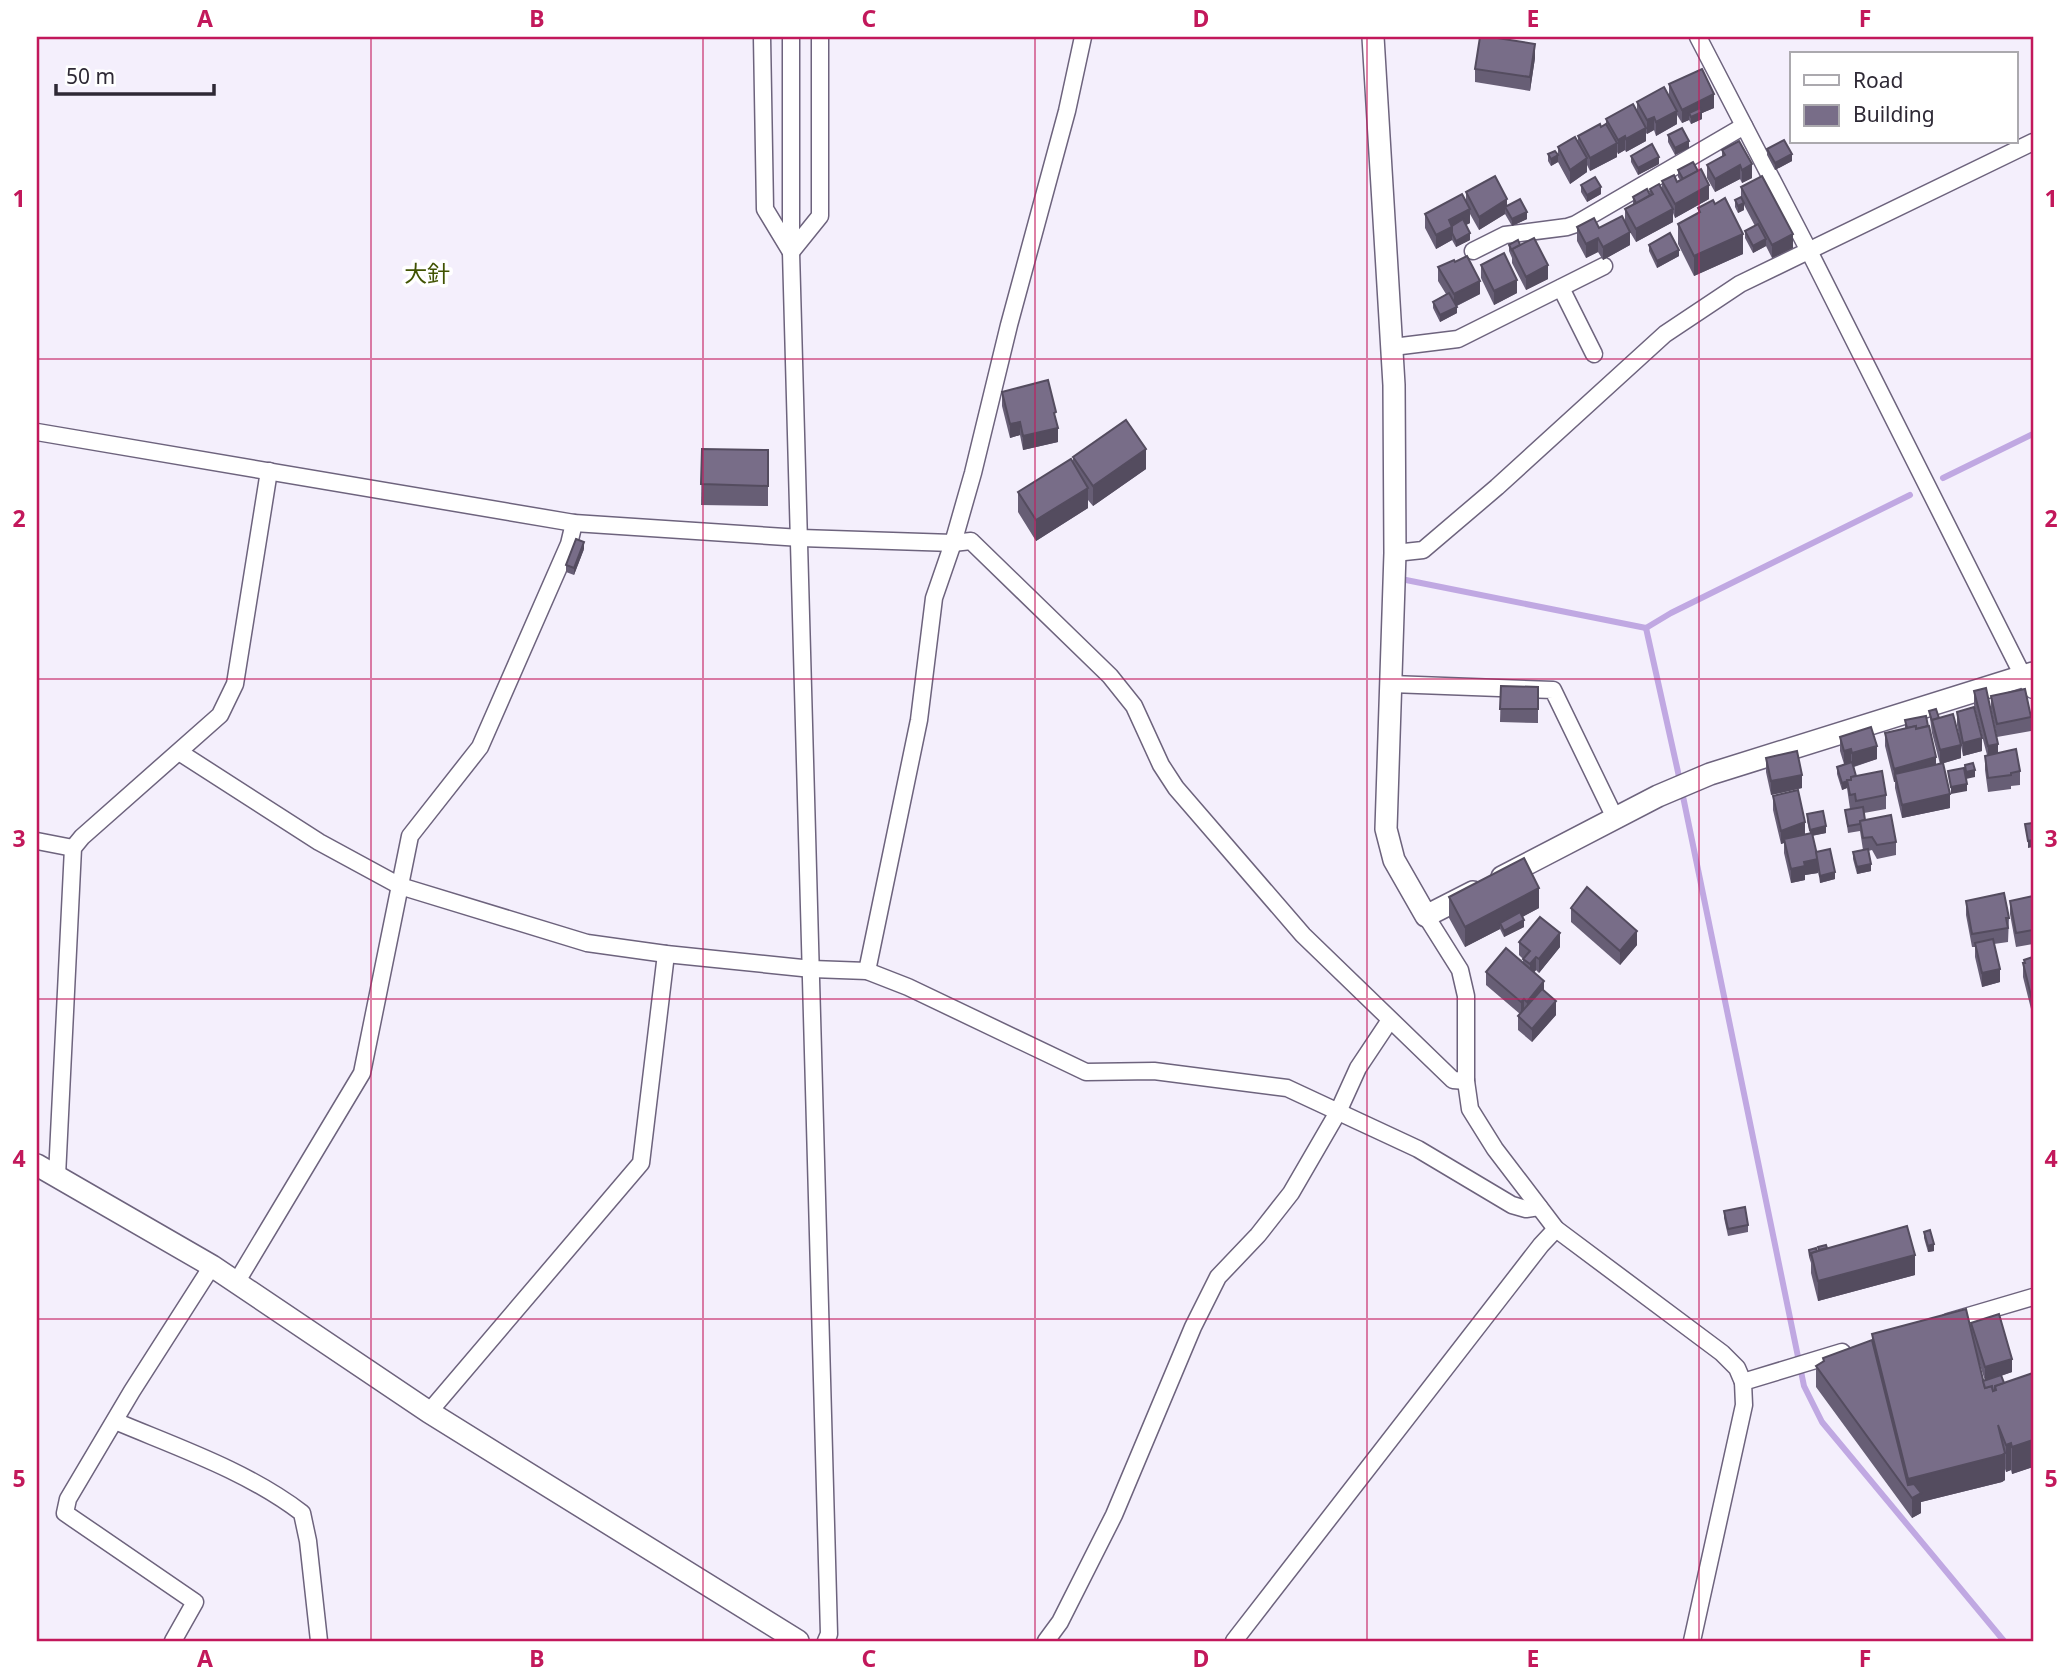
<svg xmlns="http://www.w3.org/2000/svg" width="2070" height="1678" font-family="'Noto Sans','Noto Sans JP',sans-serif">
  <rect width="100%" height="100%" fill="#f4effc"/>
  <g fill="none" stroke-linecap="round" stroke-linejoin="round">
    <g stroke="#c0a8e2" stroke-width="6">
      <polyline points="1943,478 2033,434"/>
      <polyline points="1406,580 1646,628 1671,613 1910,495"/>
      <polyline points="1646,628 1678,772 1804,1386 1822,1422 2004,1641"/>
    </g>
    <g stroke="#6d637d" stroke-width="19">
      <g id="minor">
        <polyline points="762,37 765,209 791,252 820,216 820,37"/>
        <polyline points="791,37 791,252 829,1634 826,1641"/>
        <polyline points="1698,37 1809,251 2023,676 2033,690"/>
        <polyline points="1473,251 1505,235 1567,227 1576,224 1744,126"/>
        <polyline points="1561,288 1594,354"/>
        <polyline points="1393,347 1458,339 1604,266"/>
        <polyline points="37,432 574,523 801,538 953,543 971,541 1110,676 1134,706 1161,765 1176,788 1303,935 1453,1080 1466,1081"/>
        <polyline points="1395,553 1423,550 1497,487 1665,334 1740,284 2033,142"/>
        <polyline points="1391,684 1553,690 1615,818"/>
        <polyline points="179,752 319,842 400,886 587,943 666,954 812,969 867,971 908,987 1086,1072 1154,1071 1287,1088 1418,1149 1512,1205 1526,1209 1539,1207"/>
        <polyline points="37,841 73,848"/>
        <polyline points="1426,916 1460,970 1466,996 1466,1081 1470,1109 1495,1149 1556,1229 1722,1353 1737,1368 1743,1382"/>
        <polyline points="867,971 919,720 934,598 953,543 973,473 1009,325 1067,111 1083,37"/>
        <polyline points="57,1176 73,848 82,837 220,715 235,684 269,471"/>
        <polyline points="236,1283 362,1073 410,836 480,747 569,544 574,523"/>
        <polyline points="1948,1322 2033,1297"/>
        <polyline points="429,1412 641,1163 666,954"/>
        <path d="M115,1421C179,1448 247,1471 302,1513L308,1541L319,1641"/>
        <polyline points="173,1641 195,1602 65,1513 68,1499 132,1391 212,1266"/>
        <polyline points="1046,1641 1060,1622 1114,1515 1193,1327 1218,1277 1258,1235 1291,1193 1338,1112 1358,1068 1390,1020"/>
        <polyline points="1234,1641 1541,1245 1556,1229"/>
        <polyline points="1692,1641 1744,1405 1743,1382 1842,1352"/>
      </g>
    </g>
    <g stroke="#6d637d" stroke-width="24">
      <g id="tertiary">
        <polyline points="1373,37 1394,385 1395,553 1386,829 1394,860 1426,916 1473,892"/>
        <polyline points="1502,877 1658,796 1710,774 2033,673"/>
        <polyline points="37,1165 212,1266 429,1412 798,1641"/>
      </g>
    </g>
    <use href="#minor" stroke="#fff" stroke-width="16"/>
    <use href="#tertiary" stroke="#fff" stroke-width="21"/>
  </g>
  <g fill="#675e75" fill-rule="evenodd">
    <polygon points="1535,58 1530,91 1475,82 1475,69"/>
    <polygon points="1669,84 1714,108 1702,113 1702,119 1691,124 1689,120 1682,123 1677,115 1677,124 1656,136 1654,130 1647,134 1646,133 1646,141 1626,152 1625,150 1618,154 1617,152 1617,157 1590,171 1587,165 1587,172 1570,184 1558,162 1551,166 1548,161 1548,154 1558,154 1558,147 1578,142 1578,136 1606,124 1606,119 1637,111 1637,102 1669,96"/>
    <polygon points="1668,135 1689,148 1675,155 1668,142"/>
    <polygon points="1767,149 1792,161 1775,170 1767,155"/>
    <polygon points="1722,150 1752,164 1752,178 1742,183 1740,179 1715,192 1707,178 1707,165 1722,156"/>
    <polygon points="1631,156 1659,164 1638,175 1631,162"/>
    <polygon points="1678,170 1709,199 1675,218 1673,213 1673,222 1636,242 1630,232 1630,245 1603,260 1598,252 1586,258 1577,241 1577,227 1599,228 1625,223 1625,209 1633,205 1633,197 1650,195 1650,189 1662,190 1662,181 1677,182 1680,180 1678,177"/>
    <polygon points="1581,185 1601,194 1587,202 1581,192"/>
    <polygon points="1741,187 1793,248 1772,258 1766,246 1753,253 1745,238 1745,231 1755,226 1744,205 1744,210 1738,213 1735,207 1735,200 1741,198"/>
    <polygon points="1466,192 1507,206 1527,219 1512,226 1505,214 1479,230 1470,214 1470,223 1466,225 1470,240 1456,247 1452,240 1436,249 1425,228 1425,214 1466,201"/>
    <polygon points="1715,204 1743,254 1694,276 1678,244 1678,224 1698,213 1698,208"/>
    <polygon points="1509,245 1520,245 1548,279 1526,290 1512,263 1512,258 1509,251"/>
    <polygon points="1649,245 1679,256 1657,268 1649,251"/>
    <polygon points="1481,265 1517,293 1494,305 1481,278"/>
    <polygon points="1438,267 1480,294 1457,306 1457,313 1440,322 1433,308 1433,302 1446,294 1438,281"/>
    <polygon points="1002,392 1056,423 1058,442 1023,450 1020,435 1010,438 1002,406"/>
    <polygon points="702,449 768,450 768,506 701,505"/>
    <polygon points="1073,457 1146,469 1093,506 1088,500 1088,508 1036,541 1018,512 1018,492 1073,463"/>
    <polygon points="584,549 574,575 566,572 566,565"/>
    <polygon points="1501,686 1538,687 1538,723 1500,722"/>
    <polygon points="1974,691 1998,753 2020,771 2020,785 2011,786 2011,789 1988,792 1985,770 1985,756 1987,755 1974,705"/>
    <polygon points="1991,696 2031,717 2031,731 1997,737 1991,709"/>
    <polygon points="1929,711 1939,718 1960,741 1957,725 1957,712 1982,751 1963,756 1961,746 1961,758 1941,764 1950,808 1902,818 1895,788 1895,782 1894,782 1885,746 1885,733 1905,728 1905,720 1936,765 1940,764 1932,733"/>
    <polygon points="1840,737 1877,759 1854,767 1856,776 1886,795 1886,809 1864,813 1865,820 1896,842 1896,855 1877,859 1872,850 1868,851 1871,871 1857,874 1853,859 1853,852 1863,850 1860,831 1848,833 1845,810 1855,808 1850,809 1847,788 1842,790 1837,774 1837,767 1844,764 1840,751"/>
    <polygon points="1766,758 1802,788 1771,795 1766,772"/>
    <polygon points="1773,796 1805,834 1810,833 1807,821 1807,814 1826,833 1812,836 1816,852 1835,879 1820,883 1818,870 1818,873 1805,875 1805,880 1791,883 1784,853 1784,843 1781,844 1773,810"/>
    <polygon points="2033,896 2033,944 2016,947 2010,914 2010,901"/>
    <polygon points="1449,897 1539,908 1522,917 1524,927 1504,937 1500,929 1465,947 1449,918"/>
    <polygon points="1966,901 2009,918 2008,942 1994,944 2000,982 1982,987 1975,957 1975,947 1972,947 1966,915"/>
    <polygon points="1571,908 1637,945 1620,965 1571,922"/>
    <polygon points="1519,942 1560,947 1539,973 1536,970 1534,972 1556,1015 1532,1042 1518,1030 1518,1016 1520,1014 1486,985 1486,972 1523,963 1523,959 1519,955"/>
    <polygon points="2033,957 2033,1017 2023,977 2023,963 2024,963 2024,960"/>
    <polygon points="1724,1211 1748,1225 1748,1232 1728,1236 1724,1218"/>
    <polygon points="1924,1232 1934,1251 1928,1252 1924,1238"/>
    <polygon points="1818,1247 1827,1248 1915,1275 1818,1301 1811,1273 1811,1263 1809,1257 1809,1250 1818,1251"/>
    <path d="M1971,1323L2012,1372L2001,1376L2004,1383L2033,1373V1467L2012,1474L2011,1470L2006,1472L2005,1469V1480L2002,1482L1921,1502V1513L1912,1518L1816,1387V1366L1823,1362V1358L1872,1340V1334L1971,1333ZM1976,1352L1985,1381H1983Z"/>
  </g>
  <g fill="#544c5f">
    <polygon points="1535,44 1535,58 1530,91 1530,77"/>
    <polygon points="1714,94 1714,108 1702,113 1702,119 1691,124 1691,117 1689,113 1689,120 1682,123 1682,110"/>
    <polygon points="1677,111 1677,124 1656,136 1656,122"/>
    <polygon points="1654,117 1654,130 1647,134 1647,120"/>
    <polygon points="1646,128 1646,141 1626,152 1626,139"/>
    <polygon points="1625,136 1625,150 1618,154 1618,140"/>
    <polygon points="1689,141 1689,148 1675,155 1675,148"/>
    <polygon points="1617,143 1617,157 1590,171 1590,158"/>
    <polygon points="1792,154 1792,161 1775,170 1775,163"/>
    <polygon points="1558,155 1558,162 1551,166 1551,159"/>
    <polygon points="1659,157 1659,164 1638,175 1638,168"/>
    <polygon points="1587,158 1587,172 1570,184 1570,170"/>
    <polygon points="1752,164 1752,178 1742,183 1742,170"/>
    <polygon points="1740,165 1740,179 1715,192 1715,179"/>
    <polygon points="1709,185 1709,199 1675,218 1675,204"/>
    <polygon points="1601,187 1601,194 1587,202 1587,195"/>
    <polygon points="1507,199 1507,210 1505,207 1505,214 1479,230 1479,217"/>
    <polygon points="1744,203 1744,210 1738,213 1738,206"/>
    <polygon points="1470,209 1470,223 1452,232 1452,240 1436,249 1436,235 1449,220"/>
    <polygon points="1673,209 1673,222 1636,242 1636,229"/>
    <polygon points="1527,212 1527,219 1512,226 1512,219"/>
    <polygon points="1630,232 1630,245 1603,260 1603,247"/>
    <polygon points="1470,233 1470,240 1456,247 1456,241"/>
    <polygon points="1743,234 1743,254 1694,276 1694,256"/>
    <polygon points="1793,234 1793,248 1772,258 1772,245"/>
    <polygon points="1598,238 1598,252 1586,258 1586,244"/>
    <polygon points="1766,239 1766,246 1753,253 1753,246"/>
    <polygon points="1679,250 1679,256 1657,268 1657,261"/>
    <polygon points="1548,265 1548,279 1526,290 1526,277"/>
    <polygon points="1517,280 1517,293 1494,305 1494,291"/>
    <polygon points="1480,281 1480,294 1454,307 1454,294"/>
    <polygon points="1457,307 1457,313 1440,322 1440,315"/>
    <polygon points="1020,422 1020,435 1010,438 1010,424"/>
    <polygon points="1058,428 1058,442 1023,450 1023,436"/>
    <polygon points="1146,449 1146,469 1093,506 1093,486"/>
    <polygon points="1088,488 1088,508 1036,541 1036,520"/>
    <polygon points="584,542 584,549 574,575 574,568"/>
    <polygon points="1982,738 1982,751 1963,756 1963,743"/>
    <polygon points="1998,744 1998,758 1988,760 1988,746"/>
    <polygon points="1961,745 1961,758 1940,764 1940,750"/>
    <polygon points="1877,746 1877,759 1852,767 1852,753"/>
    <polygon points="1851,749 1851,762 1844,764 1844,751"/>
    <polygon points="1936,757 1936,771 1895,774 1895,782 1894,782 1894,769"/>
    <polygon points="1975,770 1975,777 1966,779 1966,772"/>
    <polygon points="1802,775 1802,788 1771,795 1771,781"/>
    <polygon points="1847,781 1847,788 1842,790 1842,783"/>
    <polygon points="1967,784 1967,791 1951,794 1951,787"/>
    <polygon points="1950,794 1950,808 1902,818 1902,805"/>
    <polygon points="1805,822 1805,836 1784,839 1784,843 1781,844 1781,831"/>
    <polygon points="1826,826 1826,833 1810,836 1810,830"/>
    <polygon points="2033,840 2033,847 2028,848 2028,841"/>
    <polygon points="1818,859 1818,873 1805,875 1805,880 1791,883 1791,869 1804,862"/>
    <polygon points="1871,864 1871,871 1857,874 1857,867"/>
    <polygon points="1835,872 1835,879 1820,883 1820,876"/>
    <polygon points="1539,888 1539,908 1502,928 1500,923 1500,929 1465,947 1465,927"/>
    <polygon points="1524,920 1524,927 1504,937 1504,931"/>
    <polygon points="1637,931 1637,945 1620,965 1620,951"/>
    <polygon points="1560,933 1560,947 1539,973 1539,959"/>
    <polygon points="1536,957 1536,970 1530,978 1530,964"/>
    <polygon points="2000,969 2000,982 1982,987 1982,973"/>
    <polygon points="1544,981 1544,995 1527,1016 1527,1002"/>
    <polygon points="1524,999 1524,1013 1521,1015 1521,1002"/>
    <polygon points="1556,1001 1556,1015 1532,1042 1532,1029"/>
    <polygon points="1934,1244 1934,1251 1928,1252 1928,1246"/>
    <polygon points="1915,1255 1915,1275 1818,1301 1818,1281"/>
    <polygon points="2012,1359 2012,1372 1985,1381 1985,1367"/>
    <polygon points="2033,1440 2033,1467 2012,1474 2012,1447"/>
    <polygon points="2011,1443 2011,1470 2006,1472 2006,1445"/>
    <polygon points="2005,1453 2005,1480 2002,1482 1921,1502 1921,1513 1912,1518 1912,1498 1908,1492 1908,1479"/>
  </g>
  <g fill="#786d88" stroke="#544c5f" stroke-width="2">
    <polygon points="1480,37 1491,37 1535,44 1530,77 1475,69"/>
    <polygon points="1702,69 1714,94 1682,110 1669,84"/>
    <polygon points="1664,87 1677,111 1656,122 1654,117 1647,120 1637,102"/>
    <polygon points="1633,104 1646,128 1626,139 1625,136 1618,140 1606,119"/>
    <polygon points="1700,108 1702,112 1691,117 1689,113"/>
    <polygon points="1600,124 1601,127 1606,124 1617,143 1590,158 1578,136"/>
    <polygon points="1682,128 1689,141 1675,148 1668,135"/>
    <polygon points="1575,137 1587,158 1570,170 1558,147"/>
    <polygon points="1784,140 1792,154 1775,163 1767,149"/>
    <polygon points="1739,141 1752,164 1742,170 1740,165 1715,179 1707,165 1725,155 1722,150"/>
    <polygon points="1652,144 1659,157 1638,168 1631,156"/>
    <polygon points="1555,151 1558,155 1551,159 1548,154"/>
    <polygon points="1693,162 1698,171 1683,179 1678,170"/>
    <polygon points="1701,169 1709,185 1675,204 1662,181 1674,175 1677,182"/>
    <polygon points="1495,176 1507,199 1479,217 1466,192"/>
    <polygon points="1762,176 1793,234 1772,245 1741,187"/>
    <polygon points="1595,177 1601,187 1587,195 1581,185"/>
    <polygon points="1659,184 1673,209 1636,229 1625,209 1653,194 1650,189"/>
    <polygon points="1647,189 1650,195 1636,203 1633,197"/>
    <polygon points="1462,194 1470,209 1449,220 1452,227 1436,235 1425,214"/>
    <polygon points="1741,197 1744,203 1738,206 1735,200"/>
    <polygon points="1725,198 1743,234 1694,256 1678,224 1700,212 1698,208 1713,200 1715,204"/>
    <polygon points="1520,199 1527,212 1512,219 1505,207"/>
    <polygon points="1622,216 1630,232 1603,247 1598,238 1586,244 1577,227 1594,218 1599,228"/>
    <polygon points="1463,219 1470,233 1456,241 1452,233 1452,226"/>
    <polygon points="1758,224 1766,239 1753,246 1745,231"/>
    <polygon points="1670,233 1679,250 1657,261 1649,245"/>
    <polygon points="1534,238 1548,265 1526,277 1512,249"/>
    <polygon points="1518,240 1520,245 1512,249 1512,251 1509,245"/>
    <polygon points="1504,253 1517,280 1494,291 1481,265"/>
    <polygon points="1467,256 1480,281 1454,294 1438,267 1454,260 1455,262"/>
    <polygon points="1449,293 1457,307 1440,315 1433,302"/>
    <polygon points="1048,380 1056,412 1054,413 1058,428 1023,436 1020,422 1010,424 1002,392"/>
    <polygon points="1126,420 1146,449 1093,486 1073,457"/>
    <polygon points="702,449 768,450 768,486 701,484"/>
    <polygon points="1071,459 1088,488 1036,520 1018,492"/>
    <polygon points="576,539 584,542 574,568 566,565"/>
    <polygon points="1501,686 1538,687 1538,709 1500,709"/>
    <polygon points="1986,688 1998,744 1988,746 1974,691"/>
    <polygon points="2025,689 2031,717 1997,724 1991,696"/>
    <polygon points="1974,707 1982,738 1963,743 1957,712"/>
    <polygon points="1936,709 1939,718 1932,720 1932,721 1929,711"/>
    <polygon points="1953,714 1961,745 1940,750 1932,720"/>
    <polygon points="1926,716 1928,726 1916,729 1916,726 1907,728 1905,720"/>
    <polygon points="1916,726 1916,729 1929,726 1936,757 1894,769 1885,733"/>
    <polygon points="1871,727 1877,746 1852,753 1851,749 1844,751 1840,737"/>
    <polygon points="2016,749 2020,771 2011,773 2011,775 1988,778 1985,756"/>
    <polygon points="1797,751 1802,775 1771,781 1766,758"/>
    <polygon points="1852,762 1856,776 1851,777 1851,780 1842,783 1837,767"/>
    <polygon points="1943,763 1950,794 1902,805 1895,774"/>
    <polygon points="1973,763 1975,770 1966,772 1965,765"/>
    <polygon points="1964,768 1967,784 1951,787 1948,771"/>
    <polygon points="1882,771 1886,795 1856,801 1855,794 1850,795 1847,780 1851,780 1851,777"/>
    <polygon points="1798,790 1805,822 1781,831 1773,796"/>
    <polygon points="1863,807 1865,820 1860,821 1860,824 1848,826 1845,810"/>
    <polygon points="1823,811 1826,826 1810,830 1807,814"/>
    <polygon points="1891,815 1896,842 1877,845 1872,837 1863,838 1860,821"/>
    <polygon points="2033,823 2033,840 2028,841 2025,824"/>
    <polygon points="1812,833 1818,859 1804,862 1805,866 1791,869 1784,839"/>
    <polygon points="1830,849 1835,872 1820,876 1816,852"/>
    <polygon points="1868,849 1871,864 1857,867 1853,852"/>
    <polygon points="1524,858 1539,888 1465,927 1449,897"/>
    <polygon points="1587,887 1637,931 1620,951 1571,908"/>
    <polygon points="2004,893 2009,918 2006,918 2008,928 1972,934 1966,901"/>
    <polygon points="2033,896 2033,930 2016,933 2010,901"/>
    <polygon points="1520,912 1524,920 1504,931 1500,923"/>
    <polygon points="1540,917 1560,933 1539,959 1536,957 1530,964 1523,959 1530,951 1519,942"/>
    <polygon points="1993,939 2000,969 1982,973 1975,943"/>
    <polygon points="1506,948 1544,981 1527,1002 1524,999 1521,1002 1486,972"/>
    <polygon points="2033,957 2033,1004 2023,963 2025,963 2024,960"/>
    <polygon points="1542,989 1556,1001 1532,1029 1518,1016"/>
    <polygon points="1745,1207 1748,1225 1728,1229 1724,1211"/>
    <polygon points="1907,1226 1915,1255 1818,1281 1811,1253"/>
    <polygon points="1930,1230 1934,1244 1928,1246 1924,1232"/>
    <polygon points="1826,1245 1827,1248 1819,1250 1818,1247"/>
    <polygon points="1816,1248 1817,1251 1811,1253 1810,1256 1809,1250"/>
    <polygon points="1966,1309 1985,1388 1992,1386 1993,1391 1996,1390 1995,1386 2033,1373 2033,1440 2012,1447 2011,1443 2006,1445 1998,1425 2005,1453 2002,1455 1908,1479 1872,1334"/>
    <polygon points="1999,1314 2012,1359 1985,1367 1971,1323"/>
    <polygon points="1872,1340 1908,1485 1914,1484 1921,1493 1912,1498 1816,1366 1824,1361 1823,1358"/>
    <polygon points="2001,1375 2004,1383 1995,1386 1995,1390 1993,1391 1992,1386 1985,1388 1983,1381"/>
  </g>
  <path fill="none" stroke="#c2185b" stroke-width="2" stroke-opacity="0.55" d="M371,37V1641M703,37V1641M1035,37V1641M1367,37V1641M1699,37V1641M37,359H2033M37,679H2033M37,999H2033M37,1319H2033"/>
  <g text-anchor="middle" stroke-width="7" stroke-linejoin="round" paint-order="stroke">
    <g font-size="23" fill="#415302" stroke="#fff">
      <text x="427" y="282">大針</text>
    </g>
  </g>
  <rect width="2070" height="1678" fill="none" stroke="#ffffff" stroke-width="77"/>
  <rect x="1790" y="52" width="228" height="91" fill="#ffffff" stroke="#aba9ae" stroke-width="2"/>
  <rect x="1804" y="75" width="35" height="10" fill="#ffffff" stroke="#aba9ae" stroke-width="2"/>
  <text x="1853" y="88" font-size="21" fill="#2e2935">Road</text>
  <rect x="1804" y="105" width="35" height="21" fill="#786d88" stroke="#aba9ae" stroke-width="2"/>
  <text x="1853" y="122" font-size="21" fill="#2e2935">Building</text>
  <path d="M56 84v10h158v-10" fill="none" stroke="#2e2935" stroke-width="3.5"/>
  <text x="66" y="84" font-size="21" fill="#2e2935" stroke="#ffffff" stroke-width="5" paint-order="stroke">50 m</text>
  <rect x="38" y="38" width="1994" height="1602" fill="none" stroke="#c2185b" stroke-width="2.5"/>
  <g font-size="23" text-anchor="middle" font-weight="bold" fill="#c2185b">
    <text x="205" y="27">A</text>
    <text x="537" y="27">B</text>
    <text x="869" y="27">C</text>
    <text x="1201" y="27">D</text>
    <text x="1533" y="27">E</text>
    <text x="1865" y="27">F</text>
    <text x="19" y="207">1</text>
    <text x="2051" y="207">1</text>
    <text x="19" y="527">2</text>
    <text x="2051" y="527">2</text>
    <text x="19" y="847">3</text>
    <text x="2051" y="847">3</text>
    <text x="19" y="1167">4</text>
    <text x="2051" y="1167">4</text>
    <text x="19" y="1487">5</text>
    <text x="2051" y="1487">5</text>
    <text x="205" y="1667">A</text>
    <text x="537" y="1667">B</text>
    <text x="869" y="1667">C</text>
    <text x="1201" y="1667">D</text>
    <text x="1533" y="1667">E</text>
    <text x="1865" y="1667">F</text>
  </g>
</svg>
